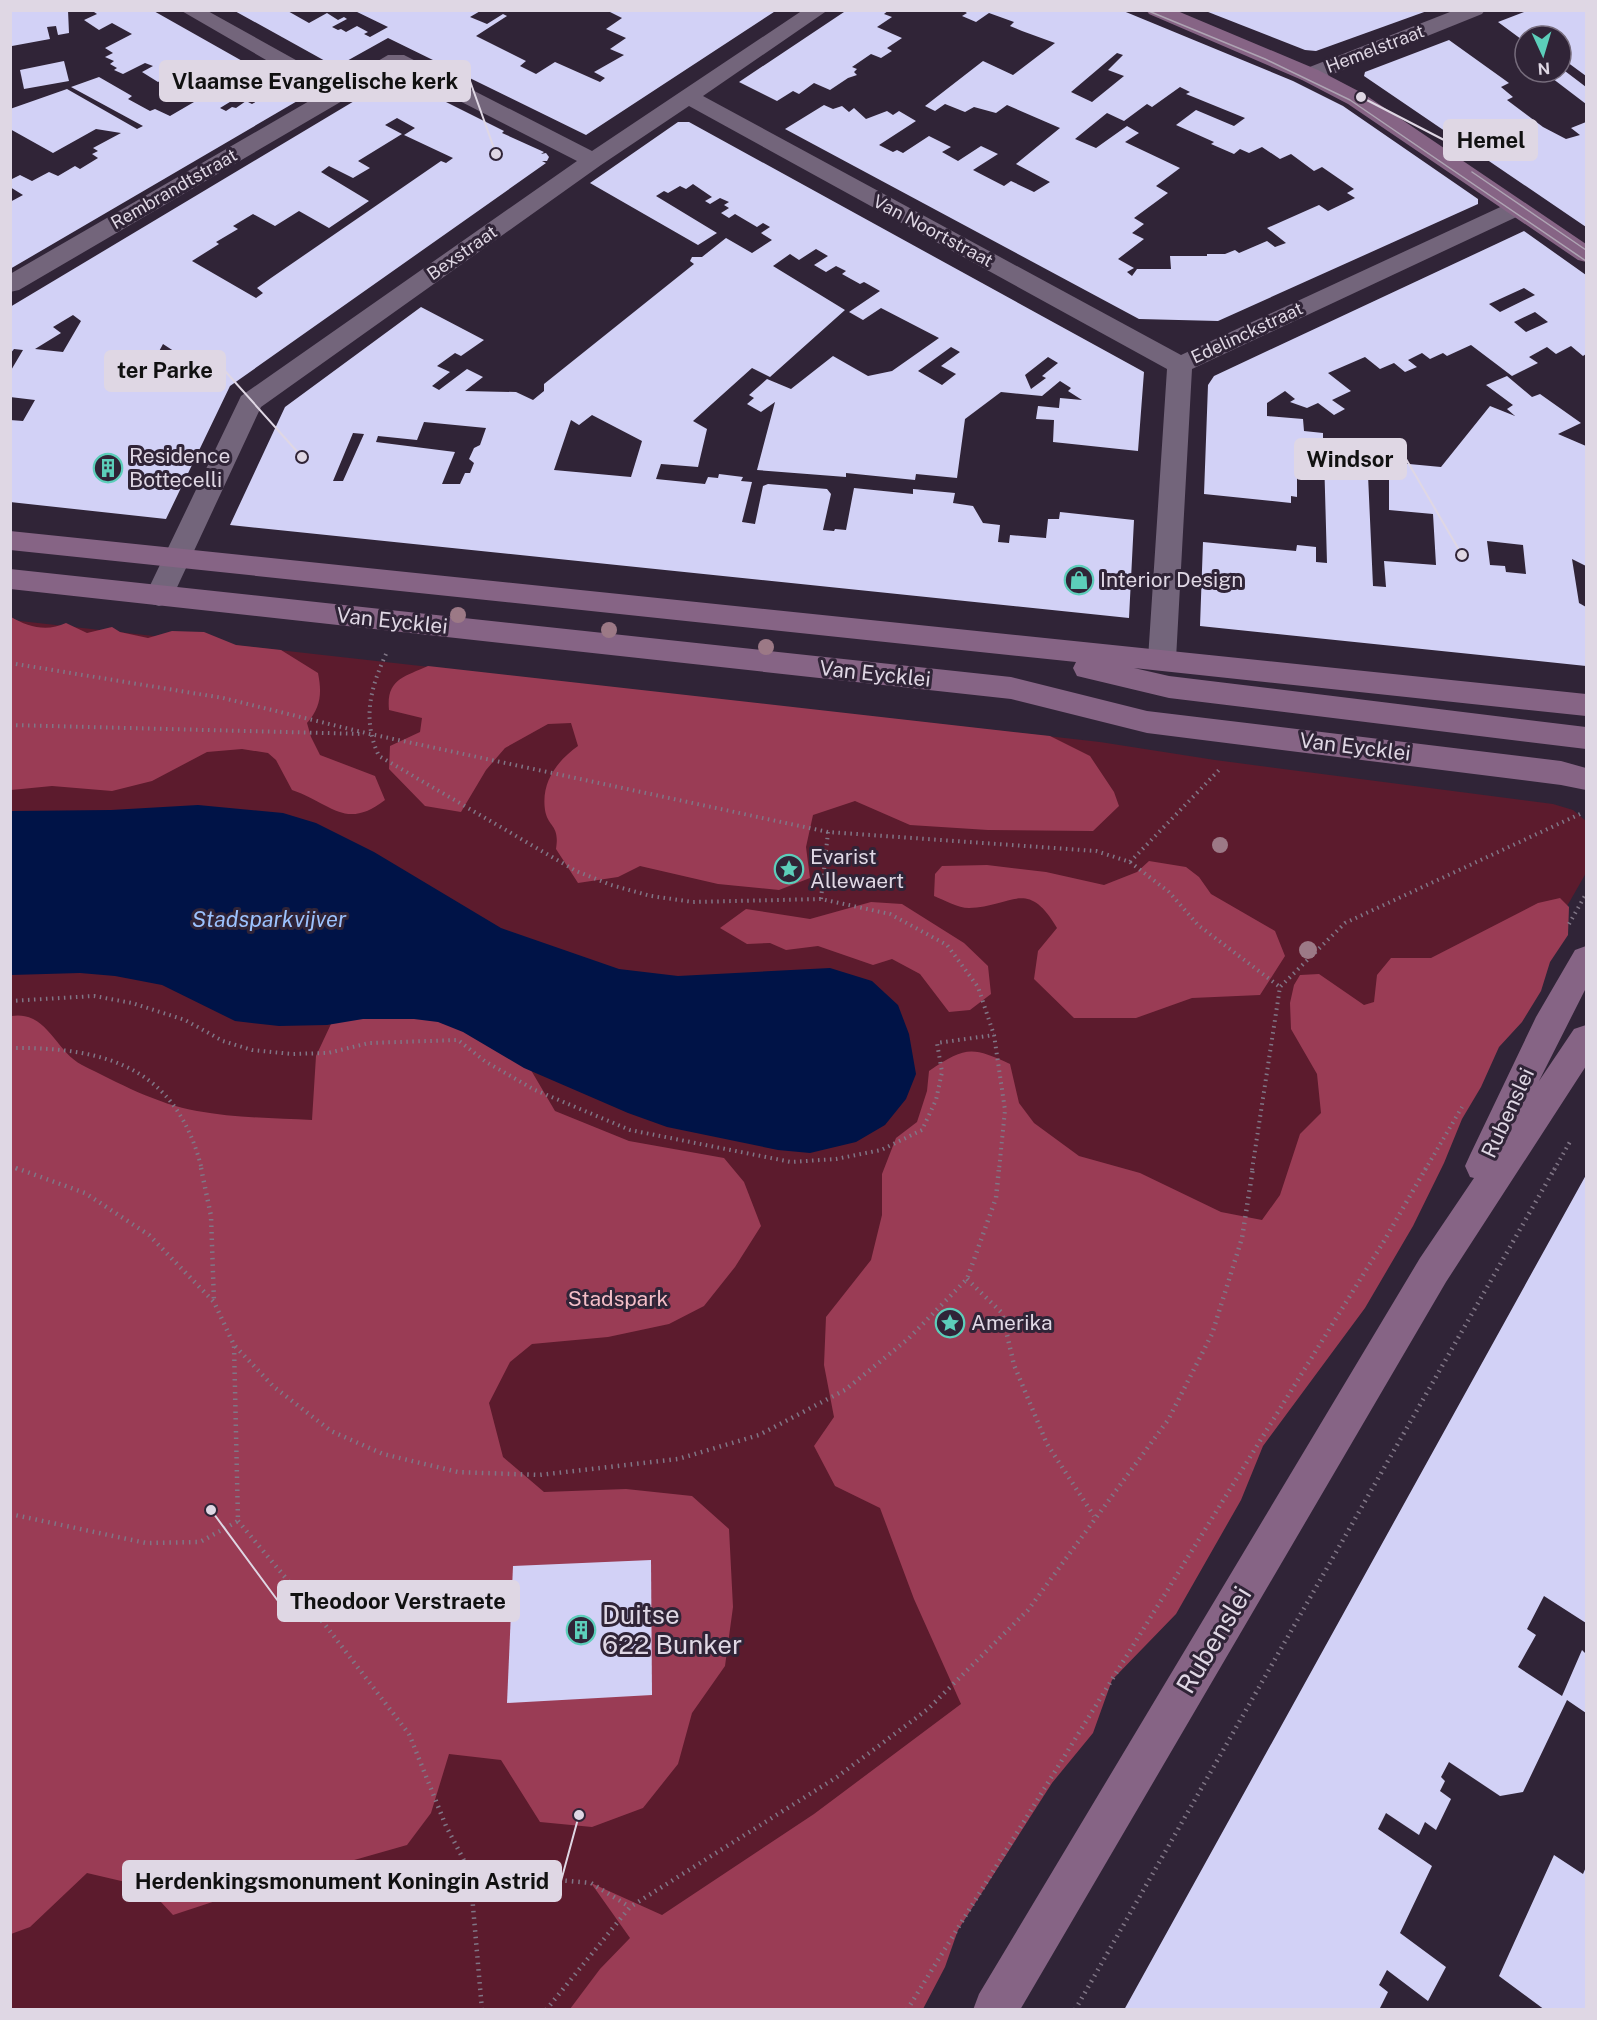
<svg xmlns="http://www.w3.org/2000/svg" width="1597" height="2020" font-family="'Public Sans',sans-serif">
  <rect width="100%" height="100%" fill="#302437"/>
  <polygon fill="#5c1b2d" points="11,620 1100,742 1215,760 1553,804 1573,810 1586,821 1586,873 1570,901 897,2009 11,2009"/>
  <g fill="#9a3c55">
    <path d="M11,617C28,627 47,632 66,623L87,633L112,627L120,632L148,638L172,631L204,632L236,645L281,650L318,673C322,693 321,707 307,723L311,737L320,755L375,776L385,800C345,831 331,803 292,790L276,760L268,753L242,749L207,752L152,781L112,791L52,786L11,790Z"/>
    <path d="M428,666L1050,736L1090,756L1114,792L1119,806L1093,831L988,830L910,825L855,801L813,815L806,847L810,878L779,890L718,884L640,866L618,877L578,883L556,849C560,824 548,828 545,810C541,782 557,761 578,746L571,723L548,724L505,748L486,770L461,812L425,806L389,769L390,746L420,732L422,718L389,710C386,679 404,677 428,666Z"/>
    <path d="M1149,861L1186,867L1199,877L1211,894L1275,931L1285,956L1260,995L1192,998L1136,1018H1074L1034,979L1038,951L1057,928C1027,877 1012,907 969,908C958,908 944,900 934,896L935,874L942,866L987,865L1046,872L1104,885L1137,872Z"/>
    <path d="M1560,898L1569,907L1568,935L1550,962L1541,991L1522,1022L1499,1047L1481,1087L1462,1119L1444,1163L1413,1226L1365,1308L1263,1446L1241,1500L1176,1614L1112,1680L1093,1733L1052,1783L958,1930L945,1967L923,2009H570L600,1969L630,1938L591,1883L662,1915L814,1814L961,1704L914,1599L880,1508L835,1486L814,1446L834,1417L824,1365L826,1317L871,1260L882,1215V1174L896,1138L917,1122L927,1091L929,1071C965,1047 971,1046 1010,1064L1019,1103L1034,1123L1079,1156L1140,1173L1221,1212L1262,1220L1280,1195L1300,1134L1321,1113L1317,1074L1291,1029L1290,1003L1294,985L1300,975L1319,974L1364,1005L1374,1002L1377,975L1391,958H1431L1538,903Z"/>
    <polygon points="871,902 902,904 964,943 988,966 991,994 970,1010 949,1012 920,974 892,959 873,965 818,946 786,950 770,943 747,944 720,928 746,909 810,919"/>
    <path d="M396,994L508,1031L555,1111L629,1141L724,1158L744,1182L761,1226L735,1267L704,1306L669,1324L608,1337L532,1344L510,1362L489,1403L503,1457L544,1492L626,1489L692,1496L729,1529L733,1607L725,1666L692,1713L678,1764L643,1808L592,1827L540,1822L501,1760L449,1754L431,1813L407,1845L249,1890L173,1915L147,1887L87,1873L30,1927L11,1934V1016C47,1010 55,1051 82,1065C118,1083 157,1104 197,1111C235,1118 275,1118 312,1120L316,1056L338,1009Z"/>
  </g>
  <polygon fill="#001347" points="198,805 283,813 316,823 374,852 501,928 619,969 678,976 830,968 872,981 898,1005 909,1034 916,1074 906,1099 885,1125 856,1142 810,1153 778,1150 667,1127 628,1113 524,1068 463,1032 438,1022 414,1019 363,1019 327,1025 279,1026 235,1021 162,985 115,976 80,973 11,975 11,811 111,810"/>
  <g fill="#d2d1f6" fill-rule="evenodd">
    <polygon points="10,10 68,10 69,33 58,35 56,26 47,27 50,39 12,46"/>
    <path d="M91,10H152L299,93V100L10,269V202L23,195L10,187V180L20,175L32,181L49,172L58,176L75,166L80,169L98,158L92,154L98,151L93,148L121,133L96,129L53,153L10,129V109L67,89L137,129L143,126L71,87L99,77L132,96L128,99L150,111L155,109L170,116L206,95L198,90L206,85L180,70L158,82L142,72L153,66L145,63L123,74L114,70L117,68L110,64L114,61L105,57L113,53L105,48L132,34L112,23L99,30L84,20L97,14ZM243,94L259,100L252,104L246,101L236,108L232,107L226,111L220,108Z"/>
    <polygon points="233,10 286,10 309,23 327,13 338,20 344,17 347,19 332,27 338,30 341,29 346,32 357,26 368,32 364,34 370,37 388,27 353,10 482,10 470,17 487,24 503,14 507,16 476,36 526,61 520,66 536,74 555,62 600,82 605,78 594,72 624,55 610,49 626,38 606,29 622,18 606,10 777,10 586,135 388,38 336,67"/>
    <polygon points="847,10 889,10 884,14 892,17 877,27 902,38 887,48 892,51 881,58 871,54 852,67 857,69 854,72 857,75 848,78 830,90 814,83 799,94 793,91 777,101 739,82"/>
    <path d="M962,10H1121L1293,81L1343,106L1478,199V204L1218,321L1139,319L785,129L824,105L833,109L842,106L849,112L854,108L866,119L887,111L893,115L899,111L916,121L879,145L893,152L897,150L903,153L929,136L951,147L942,152L958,161L981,146L998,154L973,170L1004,186L1011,181L1034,192L1050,182L1016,164L1060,128L1007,105L996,113L974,107L965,112L945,104L935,111L925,106L983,61L1013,75L1055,43L1022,31L1010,26L1014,22L989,13L976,22L962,16L967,13ZM1117,53L1123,55L1108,70L1124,76L1092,102L1071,92ZM1180,87L1190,92L1186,94L1245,118L1234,126L1196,110L1176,125L1214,142L1211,144L1234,154L1240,149L1249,153L1262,147L1280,159L1291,154L1314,171L1322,167L1354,189L1347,193L1355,198L1328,211L1319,205L1267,228L1286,243L1275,247L1267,241L1239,253L1235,250L1225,254H1207V256H1170L1171,269H1137L1132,276L1127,272L1134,268L1118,259L1144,239L1132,233L1144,224L1134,218L1168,193L1156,186L1180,168L1125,142L1139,133L1127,126L1096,148L1075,139L1107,113L1124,121L1147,104L1152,107Z"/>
    <polygon points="1203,10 1427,10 1427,11 1316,51 1305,50"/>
    <polygon points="1529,10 1586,10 1586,76 1567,62 1561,65 1561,36 1525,36 1525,42 1498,22"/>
    <polygon points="1449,40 1509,83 1501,87 1513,97 1507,100 1543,127 1566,139 1580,135 1571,128 1586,122 1586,227 1364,76 1365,72"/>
    <polygon points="64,61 69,81 24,89 20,70"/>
    <polygon points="1561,68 1586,87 1586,104 1544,72 1561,72"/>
    <path d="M402,80L504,131L502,133L544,152L541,154L546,153L549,157L547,161H542L546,163L230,386L166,519L10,502V420L23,421L35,400L10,397V372L23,350L14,349L10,354V307L381,85ZM397,118L415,128L404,135L453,158L446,163L441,161L271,278L257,288L263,293L256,298L192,261L219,244L216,242L238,229L233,226L253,214L275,226L299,211L329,228L369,201L321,172L329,166L353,178L370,168L358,161L402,134L385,125ZM73,315L81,321L63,352L35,349L61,333L53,327ZM163,344L189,361L184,370L188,371L182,382L136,377L140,369L149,370Z"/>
    <path d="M678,122H689L1144,372L1138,451L1053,442L1054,420L1036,419L1038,406L1059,408L1060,398L1082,400L1068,391L1071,388L1060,381L1042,396L1001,392L965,419L957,478L916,474L915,480L846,473V477L757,470L775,402L761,412L747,404L754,398L749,395L767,379L791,389L833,356L868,376L892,371L939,338L881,308L863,320L849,312L880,291L864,282L860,284L842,274L846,271L836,266L826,272L814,265L828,256L816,249L799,260L790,254L773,266L845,310L770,377L752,368L693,421L707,429L698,467L661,464L656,479L705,484L708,477L718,478L719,474L743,477L741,481L752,482L742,522L755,524L763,486L768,484L827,489L831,494L823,530L834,531L835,529L846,530L854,488L913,494V489L955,493L953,503L973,506L983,523L1000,525L998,542L1009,543L1010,535L1046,538L1048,519H1059L1060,512L1134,520L1129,618L230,525L285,407L421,307L484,340L461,356L455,353L437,366L450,372L432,386L439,390L467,369L483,377L465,391L516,392L533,400L544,391V384L694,264L690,261L692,257H702L726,238L752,253L772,240L761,233L770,227L763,223L757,227L735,214L729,218L721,213L729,208L724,205L729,202L720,198L710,204L705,201L712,197L693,184L686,189L680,186L668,193L664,191L656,196L717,233L698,245L590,183ZM951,347L960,352L941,366L956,374L942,385L918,371ZM1048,357L1058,363L1042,376L1046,378L1031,389L1025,375ZM592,415L642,441L631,477L554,470L571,420L579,425ZM424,422L486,428L480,445L474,448L469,459L474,463L470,473H465L460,484H442L455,452L376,442L378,436L417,440ZM353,433L364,434L343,481H333Z"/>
    <path d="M1524,231L1586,275V354L1583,356L1571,346L1556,354L1547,347L1529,357L1538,363L1512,376L1471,345L1447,356L1443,353L1430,359L1422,353L1408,360L1417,367L1405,372L1394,363L1380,369L1365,357L1328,373L1351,391L1332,400L1345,409L1334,415L1318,403L1307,408L1290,402L1295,399L1285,391L1267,403V416L1303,419L1304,431L1323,433V444L1315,443V455L1297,453V497L1291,496V503L1204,494L1208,385L1214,376ZM1524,288L1535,295L1500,312L1489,304ZM1535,312L1548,322L1526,332L1514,322Z"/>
    <path d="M1507,376L1532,397L1540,394L1581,423L1558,434L1586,446V566L1572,559L1579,603L1586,607V666L1200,626L1203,542L1296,551L1297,545L1316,547V562L1327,563L1324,456L1441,467L1490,406L1515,416L1507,409L1513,405L1486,385ZM1368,475L1389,477V510L1433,514L1436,565L1384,561L1386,587L1373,586ZM1487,541L1523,545L1526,574L1506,572L1505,566L1490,565Z"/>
    <polygon points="1586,1175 1586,1623 1544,1596 1527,1629 1536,1635 1518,1667 1562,1696 1582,1650 1586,1654 1586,1713 1567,1700 1523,1792 1500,1796 1449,1762 1441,1777 1445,1781 1440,1791 1451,1799 1436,1830 1425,1822 1419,1835 1386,1813 1378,1829 1432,1866 1400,1933 1446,1967 1428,2001 1387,1970 1379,1985 1388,1992 1379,2010 1124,2010"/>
    <polygon points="651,1560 652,1695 507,1703 513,1566"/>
    <polygon points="1554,1855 1583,1874 1586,1867 1586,2010 1545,2010 1499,1976"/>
  </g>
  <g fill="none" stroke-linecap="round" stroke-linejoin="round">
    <g stroke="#807686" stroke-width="4" stroke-dasharray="1.5 4.5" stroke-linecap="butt">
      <path d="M386,654C370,689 362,720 379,756L576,871L611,885L651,896L693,902L821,899L890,914L947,945L978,987L994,1035L1005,1110L999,1170"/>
      <polyline points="10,663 223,698 370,734 828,832 1096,851 1130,862 1169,892 1198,925 1280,987"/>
      <polyline points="10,725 364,734"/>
      <polyline points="1130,862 1221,768"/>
      <polyline points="821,899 828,832"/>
      <polyline points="1569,924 1586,894"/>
      <polyline points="10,1001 94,996 132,1003 185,1020 223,1041 252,1050 292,1054 328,1053 369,1043 458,1040 486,1062 535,1090 630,1130 791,1162 836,1159 881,1150 922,1130 936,1100 942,1072 937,1043 994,1035"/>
      <path d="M10,1048C106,1047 177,1067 202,1170"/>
      <polyline points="10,1166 20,1170"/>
      <polyline points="1252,1170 1280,987 1345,923 1580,814"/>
      <polyline points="1425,1170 1462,1107"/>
      <polyline points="1554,1170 1571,1140"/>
    </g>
    <g stroke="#807686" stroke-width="4.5" stroke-dasharray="1.5 5" stroke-linecap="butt">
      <polyline points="16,1168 85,1193 149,1235 214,1302 234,1345 274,1387 331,1431 383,1454 458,1472 539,1475 678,1459 759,1435 845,1390 908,1339 967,1279 996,1198 999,1168"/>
      <polyline points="201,1168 211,1216 214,1302"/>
      <polyline points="967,1279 1002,1313 1014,1365 1047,1444 1094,1516"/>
      <polyline points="10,1514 146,1543 200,1542 238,1521 234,1345"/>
      <polyline points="238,1521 326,1626 409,1734 446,1826 470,1872 591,1883 630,1907"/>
      <polyline points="470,1872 482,2010"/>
      <polyline points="546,2010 630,1907 837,1777 928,1709 1028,1610 1168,1420 1212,1334 1242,1238 1253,1168"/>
      <polyline points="907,2010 1384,1241 1426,1168"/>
      <polyline points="1075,2010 1555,1168"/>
    </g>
    <g fill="#73657b" fill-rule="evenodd">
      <polygon points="180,10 206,10 339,84 388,55 404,55 592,151 803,10 828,10 703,96 1181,355 1509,203 1525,203 1529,208 1525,213 1192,369 1176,659 1172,666 1162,670 1152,666 1148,659 1167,369 689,106 601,165 261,407 173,596 169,603 159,606 149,603 145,596 241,396 577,161 397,69 19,290 10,292 10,274 323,93"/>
      <polygon points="1455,10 1485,10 1482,14 1318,80 1302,80 1299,75 1302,70"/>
    </g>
    <g fill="#866485" fill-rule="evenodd">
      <polygon points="1146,10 1175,10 1318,70 1364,94 1586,244 1586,262 1578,260 1348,104 1302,80 1149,14"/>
      <polygon points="10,531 1586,694 1586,716 1134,668 1169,676 1586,727 1586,749 1169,698 1077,676 1073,668 1076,662 10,550"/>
      <polygon points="10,569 1011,677 1147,711 1561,761 1586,768 1586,790 1561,785 1147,733 1011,699 10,589"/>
      <polygon points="1586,946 1586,988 1539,1081 1574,1029 1586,1025 1586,1066 1446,1282 1020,2010 973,2010 979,1994 1420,1258 1474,1178 1470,1177 1465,1166 1470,1155 1536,1017 1575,950"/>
    </g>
    <g stroke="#aea4b3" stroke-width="1.5">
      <polyline points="1146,10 1265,59 1350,100 1586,261"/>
      <polyline points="1472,172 1586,250"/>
    </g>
  </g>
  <g fill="#9c7986">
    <circle cx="458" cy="615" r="8"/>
    <circle cx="609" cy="630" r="8"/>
    <circle cx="766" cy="647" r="8"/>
    <circle cx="1220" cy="845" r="8"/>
    <circle cx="1308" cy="950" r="9"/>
  </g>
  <defs>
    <g id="building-ring" transform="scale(1.5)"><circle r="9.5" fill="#302437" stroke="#5cceba" stroke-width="1.5"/><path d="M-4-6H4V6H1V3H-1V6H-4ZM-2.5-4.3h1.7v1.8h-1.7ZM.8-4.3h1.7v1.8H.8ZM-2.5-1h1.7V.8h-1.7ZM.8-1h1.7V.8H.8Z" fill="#5cceba"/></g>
    <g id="shop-ring" transform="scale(1.5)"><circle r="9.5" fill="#302437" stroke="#5cceba" stroke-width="1.5"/><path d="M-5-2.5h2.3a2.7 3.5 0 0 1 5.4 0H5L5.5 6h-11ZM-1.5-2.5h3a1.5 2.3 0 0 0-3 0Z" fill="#5cceba"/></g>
    <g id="sight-ring" transform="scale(1.5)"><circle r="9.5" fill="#302437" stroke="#5cceba" stroke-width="1.5"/><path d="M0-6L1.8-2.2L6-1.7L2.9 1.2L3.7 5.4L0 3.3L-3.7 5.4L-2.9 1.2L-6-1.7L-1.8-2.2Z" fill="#5cceba"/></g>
  </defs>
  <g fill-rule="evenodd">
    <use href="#building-ring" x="108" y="468"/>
    <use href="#shop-ring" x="1079" y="580"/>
    <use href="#sight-ring" x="789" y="869"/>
    <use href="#sight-ring" x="950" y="1323"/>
    <use href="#building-ring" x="581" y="1630"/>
  </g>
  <g text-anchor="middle" stroke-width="6" stroke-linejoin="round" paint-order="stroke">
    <g font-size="18" fill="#dfd7e4" stroke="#302437">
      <text transform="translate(1375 49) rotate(-21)" y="6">Hemelstraat</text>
      <text transform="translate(174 189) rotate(-30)" y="6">Rembrandtstraat</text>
      <text transform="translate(933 231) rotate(28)" y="6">Van Noortstraat</text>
      <text transform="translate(462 253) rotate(-35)" y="6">Bexstraat</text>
      <text transform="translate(1247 333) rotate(-25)" y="6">Edelinckstraat</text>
    </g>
    <g font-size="21" fill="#dfd7e4" stroke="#302437" text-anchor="start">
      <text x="129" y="463">Residence<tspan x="129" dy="24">Bottecelli</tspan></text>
      <text x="1100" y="587">Interior Design</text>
      <text x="810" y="864">Evarist<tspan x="810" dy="24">Allewaert</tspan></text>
      <text x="971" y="1330">Amerika</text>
    </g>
    <g font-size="21" fill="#dfd7e4" stroke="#302437">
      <text transform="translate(392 621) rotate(6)" y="7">Van Eycklei</text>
      <text transform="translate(875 674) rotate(6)" y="7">Van Eycklei</text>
      <text transform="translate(1355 747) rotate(7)" y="7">Van Eycklei</text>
      <text transform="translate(1508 1113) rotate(-65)" y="7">Rubenslei</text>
    </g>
    <g font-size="21" fill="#f4bec7" stroke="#302437">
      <text x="618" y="1306">Stadspark</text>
    </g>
    <g font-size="22" font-style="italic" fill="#9cc2fe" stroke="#302437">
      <text x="269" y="927">Stadsparkvijver</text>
    </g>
    <g font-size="26" fill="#dfd7e4" stroke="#302437" text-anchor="start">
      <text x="602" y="1624">Duitse<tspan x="602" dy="30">622 Bunker</tspan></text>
    </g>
    <g font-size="26" fill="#dfd7e4" stroke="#302437">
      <text transform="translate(1214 1640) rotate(-59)" y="9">Rubenslei</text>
    </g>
  </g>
  <path fill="none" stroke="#dfd7e4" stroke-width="2" d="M496 154L470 81M1361 97L1444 140M302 457L225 371M1462 555L1406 459M211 1510L278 1601M579 1815L561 1881"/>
  <g fill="#dfd7e4" stroke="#302437" stroke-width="2">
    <circle cx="496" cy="154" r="6"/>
    <circle cx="1361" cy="97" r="6"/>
    <circle cx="302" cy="457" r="6"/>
    <circle cx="1462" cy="555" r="6"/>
    <circle cx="211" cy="1510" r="6"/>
    <circle cx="579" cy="1815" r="6"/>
  </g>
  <g fill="#dfd7e4" stroke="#dfd7e4" stroke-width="2">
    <rect x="160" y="61" width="310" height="40" rx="6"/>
    <rect x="1444" y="120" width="93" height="40" rx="6"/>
    <rect x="105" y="351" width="120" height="40" rx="6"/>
    <rect x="1295" y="439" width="111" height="40" rx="6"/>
    <rect x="278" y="1581" width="241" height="40" rx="6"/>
    <rect x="123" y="1861" width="438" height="40" rx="6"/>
  </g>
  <g font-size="22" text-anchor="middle" font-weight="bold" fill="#111">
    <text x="315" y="89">Vlaamse Evangelische kerk</text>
    <text x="1491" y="148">Hemel</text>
    <text x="165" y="378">ter Parke</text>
    <text x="1350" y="467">Windsor</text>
    <text x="398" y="1609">Theodoor Verstraete</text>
    <text x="342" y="1889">Herdenkingsmonument Koningin Astrid</text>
  </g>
  <rect width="1597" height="2020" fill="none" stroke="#dfd7e4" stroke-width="24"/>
  <g transform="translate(1543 54) rotate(176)"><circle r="28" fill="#302437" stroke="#766c7c" stroke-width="1.5"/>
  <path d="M0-4.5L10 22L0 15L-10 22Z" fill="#5cceba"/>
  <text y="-9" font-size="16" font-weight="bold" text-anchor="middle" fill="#dfd7e4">N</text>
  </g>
</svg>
